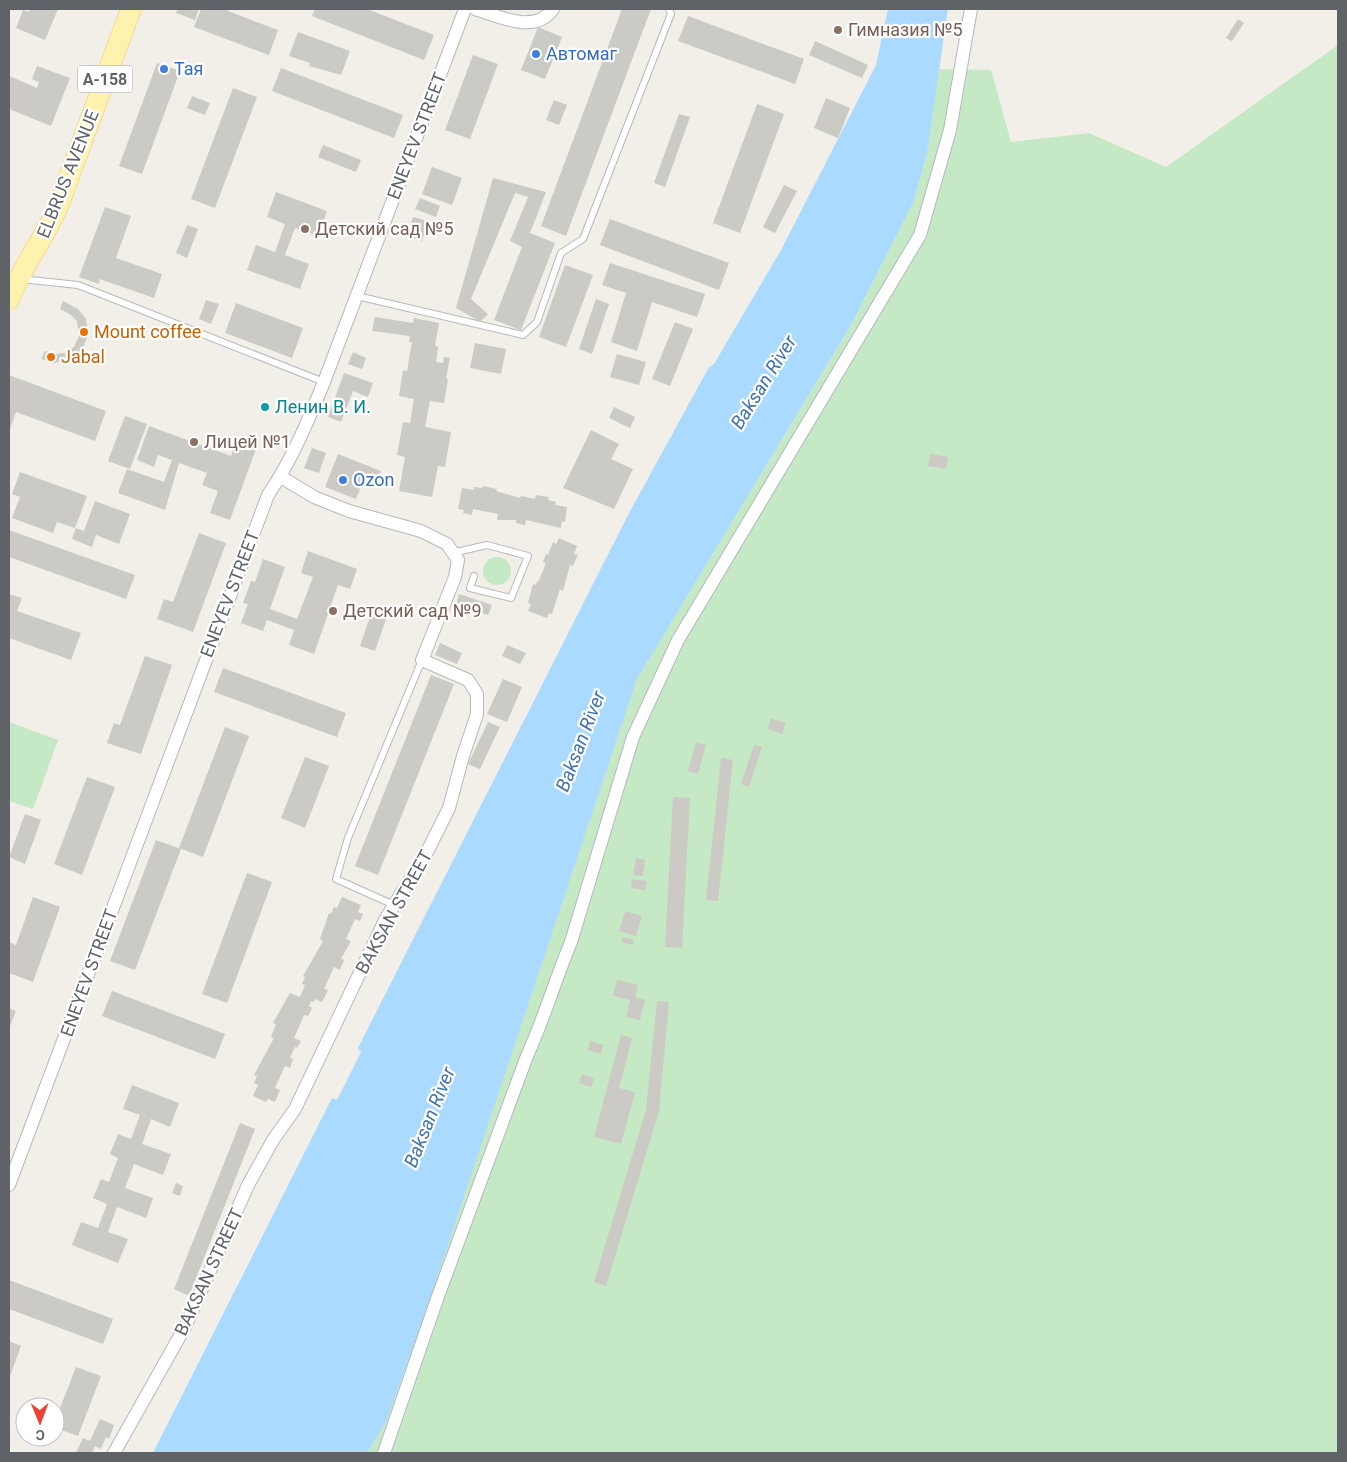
<svg xmlns="http://www.w3.org/2000/svg" width="1347" height="1462" font-family="Roboto,sans-serif">
  <rect width="100%" height="100%" fill="#f1efe8"/>
  <g fill="#c5e8c5">
    <polygon points="1338,45 1338,1453 367,1453 386,1422 421,1324 637,679 851,325 913,203 927,153 937,69 991,70 1011,142 1089,133 1166,167"/>
    <circle cx="497" cy="571" r="14"/>
    <polygon points="9,722 58,740 33,809 9,801"/>
  </g>
  <polygon fill="#aadaff" points="888,9 948,9 927,153 913,203 851,325 637,679 421,1325 386,1422 367,1453 153,1453 332,1098 337,1100 361,1052 358,1048 627,517 709,367 714,364 781,250 876,65"/>
  <g fill="#cccac5">
    <polygon points="30,9 58,9 45,40 16,28 23,10 29,12"/>
    <polygon points="178,9 199,9 195,20 176,13"/>
    <polygon points="201,9 228,9 228,11 278,30 269,55 194,27"/>
    <polygon points="315,9 367,9 434,35 424,60 312,16"/>
    <polygon points="622,9 651,9 566,236 541,226"/>
    <polygon points="688,16 804,59 795,84 678,41"/>
    <polygon points="1238,19 1244,23 1232,41 1226,38"/>
    <polygon points="538,27 562,37 545,79 521,70"/>
    <polygon points="298,32 350,51 341,75 309,66 310,63 289,56"/>
    <polygon points="815,41 868,65 862,78 809,55"/>
    <polygon points="473,55 498,64 470,139 445,130"/>
    <polygon points="157,63 180,71 142,174 119,166"/>
    <polygon points="37,66 70,78 51,126 9,109 9,76 37,88 39,82 32,79"/>
    <polygon points="281,68 403,115 394,138 272,91"/>
    <polygon points="233,88 257,97 215,208 191,199"/>
    <polygon points="192,96 210,103 205,115 187,108"/>
    <polygon points="826,98 850,108 838,138 814,128"/>
    <polygon points="554,100 567,105 559,125 546,120"/>
    <polygon points="757,104 784,114 740,233 713,223"/>
    <polygon points="679,114 690,117 665,187 654,183"/>
    <polygon points="323,145 361,160 356,172 318,157"/>
    <polygon points="432,167 462,178 452,205 422,194"/>
    <polygon points="493,178 546,192 530,233 555,243 521,330 494,320 522,247 510,241 528,197 515,193 471,299 488,314 480,322 456,308"/>
    <polygon points="784,185 797,191 775,233 763,227"/>
    <polygon points="276,192 327,211 318,236 295,228 285,255 309,264 300,289 247,270 256,245 275,252 285,224 267,217"/>
    <polygon points="420,198 440,206 436,217 415,209"/>
    <polygon points="105,207 131,216 116,258 162,274 154,298 100,279 99,284 79,277"/>
    <polygon points="413,217 428,221 422,241 407,236"/>
    <polygon points="610,219 729,263 719,290 600,245"/>
    <polygon points="187,225 198,229 187,258 176,253"/>
    <polygon points="610,263 705,294 697,317 652,302 637,351 611,342 626,293 602,285"/>
    <polygon points="565,265 593,275 566,347 539,337"/>
    <polygon points="596,299 609,304 592,354 579,349"/>
    <polygon points="206,300 219,304 211,324 199,319"/>
    <polygon points="63,301 78,309 86,319 88,335 82,350 75,358 54,363 41,359 45,351 56,354 65,353 74,347 79,336 77,321 71,315 60,309"/>
    <polygon points="236,303 303,328 292,358 225,333"/>
    <polygon points="375,317 413,323 414,318 439,323 435,346 438,347 436,362 443,363 444,357 450,358 446,378 448,379 444,403 430,401 425,427 451,432 445,467 438,466 432,497 399,491 405,457 397,455 403,422 410,423 414,399 399,396 403,370 407,371 412,342 409,342 410,336 372,331"/>
    <polygon points="675,322 693,329 670,386 652,379"/>
    <polygon points="475,343 506,349 501,374 470,368"/>
    <polygon points="353,352 366,358 362,369 348,364"/>
    <polygon points="617,354 646,362 639,385 610,377"/>
    <polygon points="344,373 373,383 368,397 353,391 341,422 328,417"/>
    <polygon points="9,375 106,411 95,441 16,412 9,432"/>
    <polygon points="614,407 635,417 630,428 609,418"/>
    <polygon points="125,416 147,424 130,469 108,461"/>
    <polygon points="149,426 231,456 236,442 256,449 230,520 210,513 218,491 202,485 207,473 179,463 165,510 118,493 127,469 164,482 172,460 158,455 154,467 137,460"/>
    <polygon points="591,430 619,444 611,459 633,469 614,509 563,488"/>
    <polygon points="312,448 326,453 319,473 304,468"/>
    <polygon points="338,454 381,471 375,485 364,480 356,499 325,487"/>
    <polygon points="930,454 948,457 946,469 928,466"/>
    <polygon points="20,472 87,496 75,528 57,522 53,533 12,518 20,497 12,494"/>
    <polygon points="483,486 497,489 496,491 520,498 521,496 535,499 536,495 549,497 548,500 556,502 555,505 567,507 565,522 562,521 561,528 526,520 525,525 516,523 516,520 497,520 498,514 473,509 472,515 463,513 464,510 458,509 462,488 474,490 474,487 482,488"/>
    <polygon points="95,501 130,514 119,544 96,535 92,547 72,539 76,528 84,531"/>
    <polygon points="9,530 135,575 126,599 9,557"/>
    <polygon points="199,533 226,543 193,632 157,619 164,599 173,602"/>
    <polygon points="559,538 577,546 574,554 578,555 573,566 570,565 563,591 560,589 552,614 549,613 547,618 528,611 531,604 528,603 533,584 535,585 539,580 546,563 543,562 546,554 548,555 553,542 556,544"/>
    <polygon points="308,551 357,569 350,589 338,585 314,654 289,645 294,630 267,620 263,631 241,623 248,604 243,603 251,581 255,582 263,559 285,567 270,609 297,619 313,577 301,573"/>
    <polygon points="9,594 22,598 17,611 81,633 71,660 9,638"/>
    <polygon points="459,594 492,605 488,615 456,605"/>
    <polygon points="372,611 387,616 375,651 360,646"/>
    <polygon points="440,643 462,653 457,664 435,655"/>
    <polygon points="507,645 526,653 520,664 502,656"/>
    <polygon points="145,656 172,665 141,754 107,743 114,723 120,725"/>
    <polygon points="223,668 346,713 337,737 214,692"/>
    <polygon points="431,675 454,684 378,875 355,866"/>
    <polygon points="503,679 522,687 507,722 487,714"/>
    <polygon points="771,718 786,723 782,734 768,729"/>
    <polygon points="488,722 500,727 480,769 468,764"/>
    <polygon points="225,727 249,736 203,857 179,848"/>
    <polygon points="696,742 706,745 698,774 688,771"/>
    <polygon points="754,745 762,747 749,787 741,784"/>
    <polygon points="305,757 329,766 305,828 281,818"/>
    <polygon points="721,758 733,760 718,901 706,900"/>
    <polygon points="87,777 115,787 82,875 54,864"/>
    <polygon points="673,797 690,798 682,948 665,947"/>
    <polygon points="25,814 41,820 25,864 9,857"/>
    <polygon points="156,840 181,849 135,970 110,961"/>
    <polygon points="636,858 645,860 643,876 633,875"/>
    <polygon points="247,873 272,882 227,1003 202,994"/>
    <polygon points="632,879 647,881 645,890 631,888"/>
    <polygon points="33,897 60,907 33,982 9,973 9,942 16,945"/>
    <polygon points="342,897 361,905 358,912 363,914 360,921 355,919 346,939 351,941 341,959 344,960 340,970 334,967 324,989 328,990 322,1002 315,999 314,1002 311,1001 309,1006 312,1008 308,1016 304,1015 294,1038 301,1041 297,1048 295,1047 290,1058 293,1059 290,1068 285,1066 275,1088 280,1090 275,1102 268,1099 266,1102 253,1096 258,1085 254,1083 257,1076 254,1075 274,1038 271,1037 276,1024 273,1023 290,993 300,997 305,985 302,984 305,977 303,976 323,941 320,939 329,913 331,914 334,907 337,908"/>
    <polygon points="625,911 642,916 636,936 619,931"/>
    <polygon points="623,937 634,940 633,945 621,942"/>
    <polygon points="617,980 638,985 635,997 645,1000 640,1020 626,1017 630,1000 613,996"/>
    <polygon points="112,991 225,1034 215,1059 102,1016"/>
    <polygon points="657,1001 669,1002 659,1111 606,1286 594,1282 646,1110"/>
    <polygon points="9,1008 16,1011 9,1029"/>
    <polygon points="621,1035 632,1038 619,1088 635,1092 621,1144 594,1137"/>
    <polygon points="590,1041 603,1045 601,1054 588,1050"/>
    <polygon points="582,1074 594,1078 591,1087 579,1083"/>
    <polygon points="132,1085 179,1103 170,1127 151,1119 142,1144 171,1154 163,1175 134,1164 125,1188 153,1198 146,1218 117,1207 108,1232 128,1239 118,1263 72,1245 81,1222 98,1228 107,1204 93,1198 101,1179 109,1182 118,1158 110,1154 118,1134 131,1139 140,1115 123,1109"/>
    <polygon points="240,1123 255,1129 189,1296 174,1289"/>
    <polygon points="176,1183 183,1186 180,1196 172,1193"/>
    <polygon points="9,1280 113,1319 103,1344 9,1309"/>
    <polygon points="9,1341 21,1346 9,1379"/>
    <polygon points="76,1367 101,1376 78,1436 55,1428 55,1421"/>
    <polygon points="100,1419 114,1425 109,1439 106,1437 101,1449 95,1446 92,1453 76,1453 83,1438 90,1441"/>
  </g>
  <g fill="none" stroke-linecap="round" stroke-linejoin="round">
    <g stroke="#b5b8bc" stroke-width="8">
      <g id="lane">
        <polyline points="21,279 78,285 324,382"/>
        <polyline points="357,296 523,335 537,322 561,253 583,239 671,14 669,9"/>
        <polyline points="452,553 487,545 528,556 511,598 470,588 474,576"/>
        <polyline points="394,905 336,879 348,838 422,660"/>
      </g>
    </g>
    <g stroke="#b5b8bc" stroke-width="14">
      <g id="street">
        <path d="M475,9C498,16 535,35 553,9"/>
        <path d="M9,1185L268,495C292,460 308,421 324,382L465,9"/>
        <polyline points="114,1453 185,1327 248,1185 273,1140 295,1109 385,920 428,850 449,808 463,756 477,714 477,694 468,680 422,660 455,577 458,560 447,544 421,531 349,511 314,497 281,477"/>
        <path d="M384,1453L437,1299L527,1056C544,1019 555,980 571,942L633,737L678,640L920,235L950,130L971,9"/>
      </g>
    </g>
    <g stroke="#f2c960" stroke-width="21">
      <path id="primary" d="M9,300C22,266 45,238 59,204L131,9"/>
    </g>
    <use href="#lane" stroke="#fff" stroke-width="6"/>
    <use href="#street" stroke="#fff" stroke-width="12"/>
    <use href="#primary" stroke="#fff2af" stroke-width="20"/>
  </g>
  <g fill="#8d6e63" stroke="#fff" stroke-width="2">
    <circle cx="838" cy="30" r="5"/>
    <circle cx="305" cy="229" r="5"/>
    <circle cx="194" cy="442" r="5"/>
    <circle cx="333" cy="611" r="5"/>
  </g>
  <g fill="#3f7fe0" stroke="#fff" stroke-width="2">
    <circle cx="536" cy="54" r="5"/>
    <circle cx="164" cy="69" r="5"/>
    <circle cx="343" cy="480" r="5"/>
  </g>
  <g fill="#e8710a" stroke="#fff" stroke-width="2">
    <circle cx="84" cy="332" r="5"/>
    <circle cx="51" cy="357" r="5"/>
  </g>
  <circle fill="#0f9aa8" stroke="#fff" stroke-width="2" cx="265" cy="407" r="5"/>
  <g text-anchor="middle" stroke-width="4.5" stroke-linejoin="round" paint-order="stroke">
    <rect fill="#fff" stroke="#8f9295" stroke-width="1" x="77.5" y="65.5" width="55" height="27" rx="4"/>
    <g font-size="16" font-weight="bold" fill="#5f6368">
      <text x="105" y="85">А-158</text>
    </g>
    <g font-size="18" fill="#785e54" stroke="#fff" text-anchor="start">
      <text x="848" y="36">Гимназия №5</text>
      <text x="315" y="235">Детский сад №5</text>
      <text x="204" y="448">Лицей №1</text>
      <text x="343" y="617">Детский сад №9</text>
    </g>
    <g font-size="18" fill="#366cbe" stroke="#fff" text-anchor="start">
      <text x="546" y="60">Автомаг</text>
      <text x="174" y="75">Тая</text>
      <text x="353" y="486">Ozon</text>
    </g>
    <g font-size="18" fill="#5f6368" stroke="#fff">
      <text transform="translate(417 136) rotate(-69)" y="6">ENEYEV STREET</text>
      <text transform="translate(68 174) rotate(-68)" y="6">ELBRUS AVENUE</text>
      <text transform="translate(230 594) rotate(-69)" y="6">ENEYEV STREET</text>
      <text transform="translate(394 912) rotate(-61)" y="6">BAKSAN STREET</text>
      <text transform="translate(89 973) rotate(-70)" y="6">ENEYEV STREET</text>
      <text transform="translate(209 1272) rotate(-65)" y="6">BAKSAN STREET</text>
    </g>
    <g font-size="18" fill="#c56008" stroke="#fff" text-anchor="start">
      <text x="94" y="338">Mount coffee</text>
      <text x="61" y="363">Jabal</text>
    </g>
    <g font-size="18" fill="#0d838f" stroke="#fff" text-anchor="start">
      <text x="275" y="413">Ленин В. И.</text>
    </g>
    <g font-size="19" font-style="italic" fill="#4174aa" stroke="#fff">
      <text transform="translate(763 382) rotate(-58)" y="7">Baksan River</text>
      <text transform="translate(580 741) rotate(-69)" y="7">Baksan River</text>
      <text transform="translate(429 1117) rotate(-68)" y="7">Baksan River</text>
    </g>
  </g>
  <rect width="1347" height="1462" fill="none" stroke="#5f6368" stroke-width="20"/>
  <g transform="translate(40 1422) rotate(179)"><circle r="24" fill="#ffffff" stroke="#bfc1c3"/>
  <path d="M0-4L9 19L0 12L-9 19Z" fill="#ea4335"/>
  <text y="-8" font-size="14" font-weight="bold" text-anchor="middle" fill="#5f6368">С</text>
  </g>
</svg>
